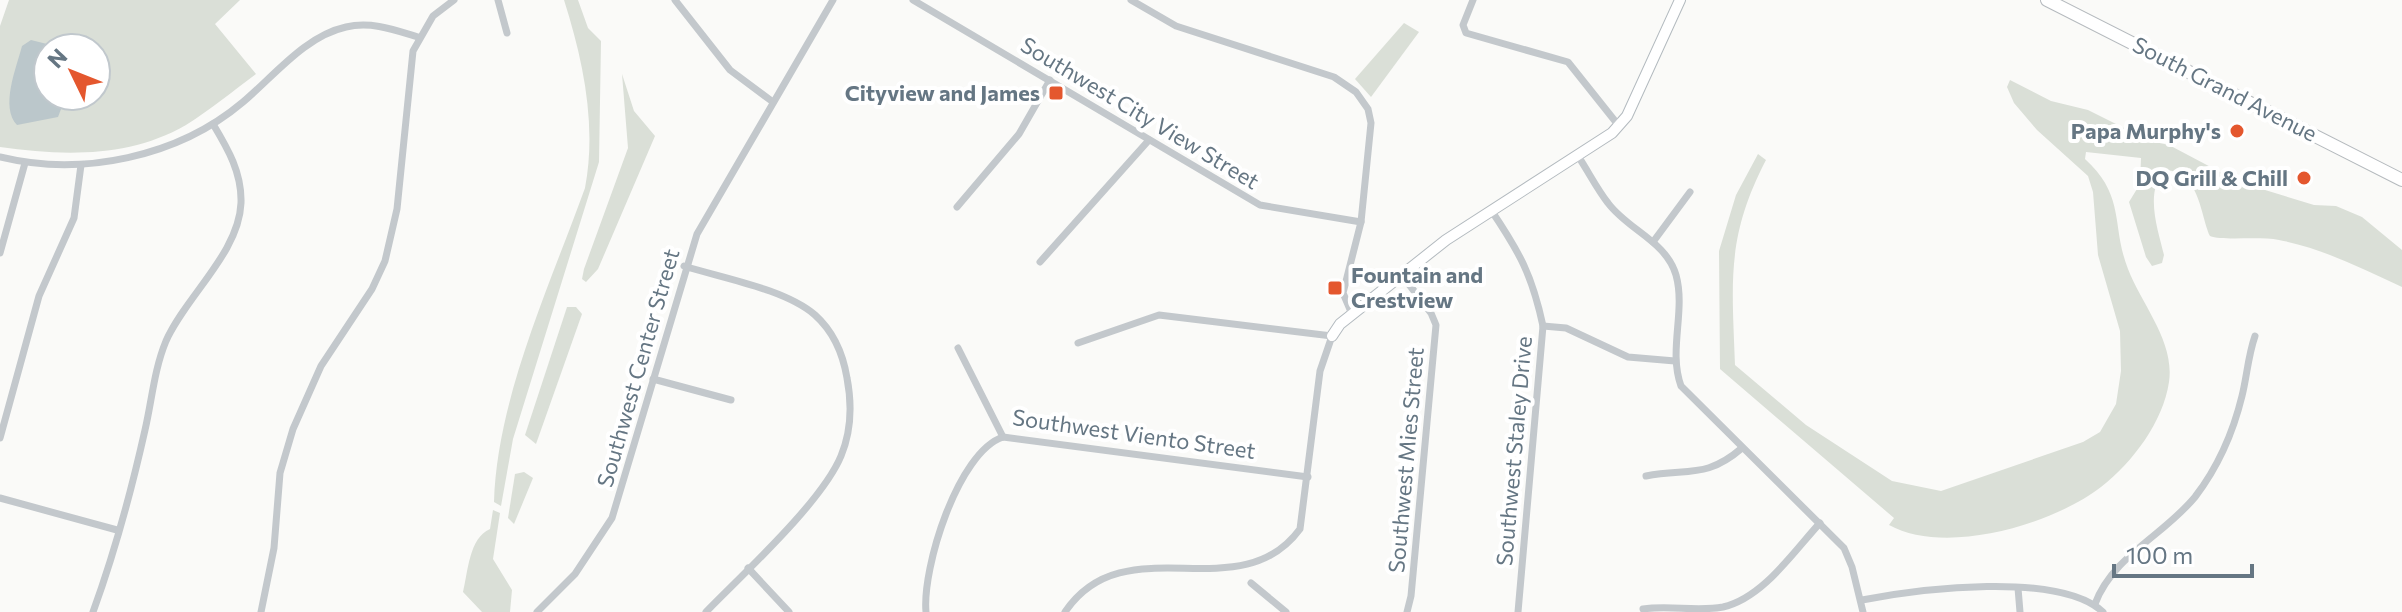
<svg xmlns="http://www.w3.org/2000/svg" width="2402" height="612" font-family="Commissioner,sans-serif">
  <rect width="100%" height="100%" fill="#fafaf8"/>
  <g fill="#dadfd7" fill-rule="evenodd">
    <path d="M9,0H240L215,24L256,74C233,91 210,110 186,125C129,158 63,156 0,147V26ZM48,48H96V96H48Z"/>
    <path d="M564,0H578L588,28L601,41L599,162L513,439L501,506L494,502C497,398 550,285 585,188C597,125 583,60 564,0Z"/>
    <polygon points="1404,23 1419,32 1371,97 1355,79"/>
    <polygon points="622,74 634,111 655,136 598,269 586,282 582,279 584,269 628,148"/>
    <path d="M2010,80L2051,101L2088,110L2150,141L2169,145L2239,182L2314,205L2336,206L2362,217L2402,250V287C2363,269 2322,248 2279,240C2259,236 2222,241 2210,236C2200,214 2200,172 2165,170C2144,191 2158,230 2164,255L2162,263L2152,266L2146,257L2129,202L2140,184L2141,158L2086,152L2085,159C2126,196 2111,226 2128,269C2142,305 2175,342 2169,382C2163,422 2133,462 2101,487C2052,525 1945,556 1889,525L1894,518L1720,369L1719,251L1736,195L1758,154L1766,160C1726,237 1732,281 1735,365L1806,425L1892,481L1941,491L2083,442L2100,432L2116,404L2121,371L2120,331L2098,255L2093,192L2088,176L2037,130L2014,103L2007,87Z"/>
    <polygon points="567,307 576,307 582,314 536,444 525,435"/>
    <polygon points="524,472 533,478 514,524 508,518 515,474"/>
    <path d="M493,510L500,513L493,559L512,590L510,612H482L463,592C468,572 469,538 490,529Z"/>
  </g>
  <path fill="#bbc7cb" d="M31,40L63,48H48V96H66L58,117L17,125C0,107 16,69 22,46Z"/>
  <g fill="none" stroke-linecap="round" stroke-linejoin="round">
    <g stroke="#b3babf" stroke-width="12">
      <polyline id="secondary" points="1332,336 1340,324 1446,240 1612,133 1627,116 1680,0"/>
    </g>
    <g stroke="#b5babe" stroke-width="14">
      <polyline id="primary" points="2047,0 2402,180"/>
    </g>
    <g stroke="#c3c8cc" stroke-width="7">
      <polyline points="498,0 507,33"/>
      <polyline points="675,0 730,70 773,102"/>
      <polyline points="913,0 1260,205 1361,222"/>
      <polyline points="1131,0 1176,26 1334,77 1356,92 1368,109 1371,123 1361,222 1343,293 1352,314"/>
      <polyline points="1473,0 1463,25 1466,33 1568,62 1619,126"/>
      <path d="M1578,156C1588,171 1597,189 1608,203C1628,230 1666,241 1676,275C1686,311 1668,350 1681,386L1844,548L1852,567L1863,612"/>
      <path d="M0,157C82,177 178,157 243,102C274,76 305,36 346,27C371,21 395,30 418,37"/>
      <polyline points="957,207 1019,134 1050,80"/>
      <path d="M1491,210C1520,253 1532,275 1543,326L1518,612"/>
      <polyline points="1653,242 1690,192"/>
      <polyline points="0,253 25,163"/>
      <polyline points="1040,262 1149,140"/>
      <path d="M684,266C722,278 785,289 815,315C834,332 843,354 847,378C852,404 851,432 841,456C822,502 743,574 706,612"/>
      <polyline points="1401,274 1431,313 1436,325 1411,596 1407,612"/>
      <polyline points="1543,326 1566,328 1628,357 1675,361"/>
      <polyline points="958,348 1003,437"/>
      <polyline points="653,379 731,400"/>
      <polyline points="0,438 39,296 74,218 81,165"/>
      <path d="M1646,476C1688,468 1706,479 1742,448"/>
      <polyline points="0,498 117,530"/>
      <polyline points="748,568 789,612"/>
      <polyline points="1251,583 1286,612"/>
      <polyline points="2018,588 2020,612"/>
      <path d="M1862,600C1919,589 2058,571 2103,612"/>
      <path d="M2095,604C2113,556 2163,536 2195,497C2218,467 2233,433 2242,396C2247,376 2248,356 2255,336"/>
      <path d="M1643,609C1670,605 1697,612 1723,607C1763,598 1794,551 1820,523"/>
      <path d="M93,612C113,557 132,488 145,430C152,400 154,370 166,341C186,296 239,253 241,203C242,173 228,149 213,124"/>
      <polyline points="261,612 274,548 280,473 293,429 321,366 372,289 385,261 397,209 413,51 433,16 454,0"/>
      <polyline points="537,612 575,574 612,518 697,234 833,0"/>
      <path d="M926,612C922,568 958,452 1003,437L1308,477"/>
      <path d="M1065,612C1125,523 1239,612 1300,529L1320,371L1332,336L1159,315L1078,343"/>
    </g>
    <use href="#secondary" stroke="#fff" stroke-width="10"/>
    <use href="#primary" stroke="#fff" stroke-width="12"/>
  </g>
  <g fill="#e4572e" stroke="#fff" stroke-width="3">
    <rect x="1048" y="85" width="16" height="16" rx="4"/>
    <circle cx="2237" cy="131" r="8"/>
    <circle cx="2304" cy="178" r="8"/>
    <rect x="1327" y="280" width="16" height="16" rx="4"/>
  </g>
  <g text-anchor="middle" stroke-width="8" stroke-linejoin="round" paint-order="stroke">
    <g font-size="22" fill="#657683" stroke="#fff">
      <text transform="translate(2225 89) rotate(27)" y="8">South Grand Avenue</text>
      <text transform="translate(1140 113) rotate(31)" y="8">Southwest City View Street</text>
      <text transform="translate(638 368) rotate(-74)" y="8">Southwest Center Street</text>
      <text transform="translate(1134 434) rotate(8)" y="8">Southwest Viento Street</text>
      <text transform="translate(1514 451) rotate(-85)" y="8">Southwest Staley Drive</text>
      <text transform="translate(1406 460) rotate(-85)" y="8">Southwest Mies Street</text>
    </g>
    <g font-size="22" font-weight="bold" fill="#657683" stroke="#fff" text-anchor="end">
      <text x="1040" y="101">Cityview and James</text>
      <text x="2221" y="139">Papa Murphy's</text>
      <text x="2288" y="186">DQ Grill &amp; Chill</text>
      <text x="1351" y="283" text-anchor="start">Fountain and<tspan x="1351" dy="25">Crestview</tspan></text>
    </g>
  </g>
  <g transform="translate(72 72) rotate(313)"><circle r="38" fill="#ffffff" stroke="#c1c8cd" stroke-width="2"/>
  <path d="M0-6L14 30L0 20L-14 30Z" fill="#e4572e"/>
  <text y="-12" font-size="22" font-weight="bold" text-anchor="middle" fill="#657683">N</text>
  </g>
  <path d="M2114 564v12h138v-12" fill="none" stroke="#657683" stroke-width="4"/>
  <text x="2126" y="564" font-size="24" fill="#657683" stroke="#ffffff" stroke-width="6" paint-order="stroke">100 m</text>
</svg>
